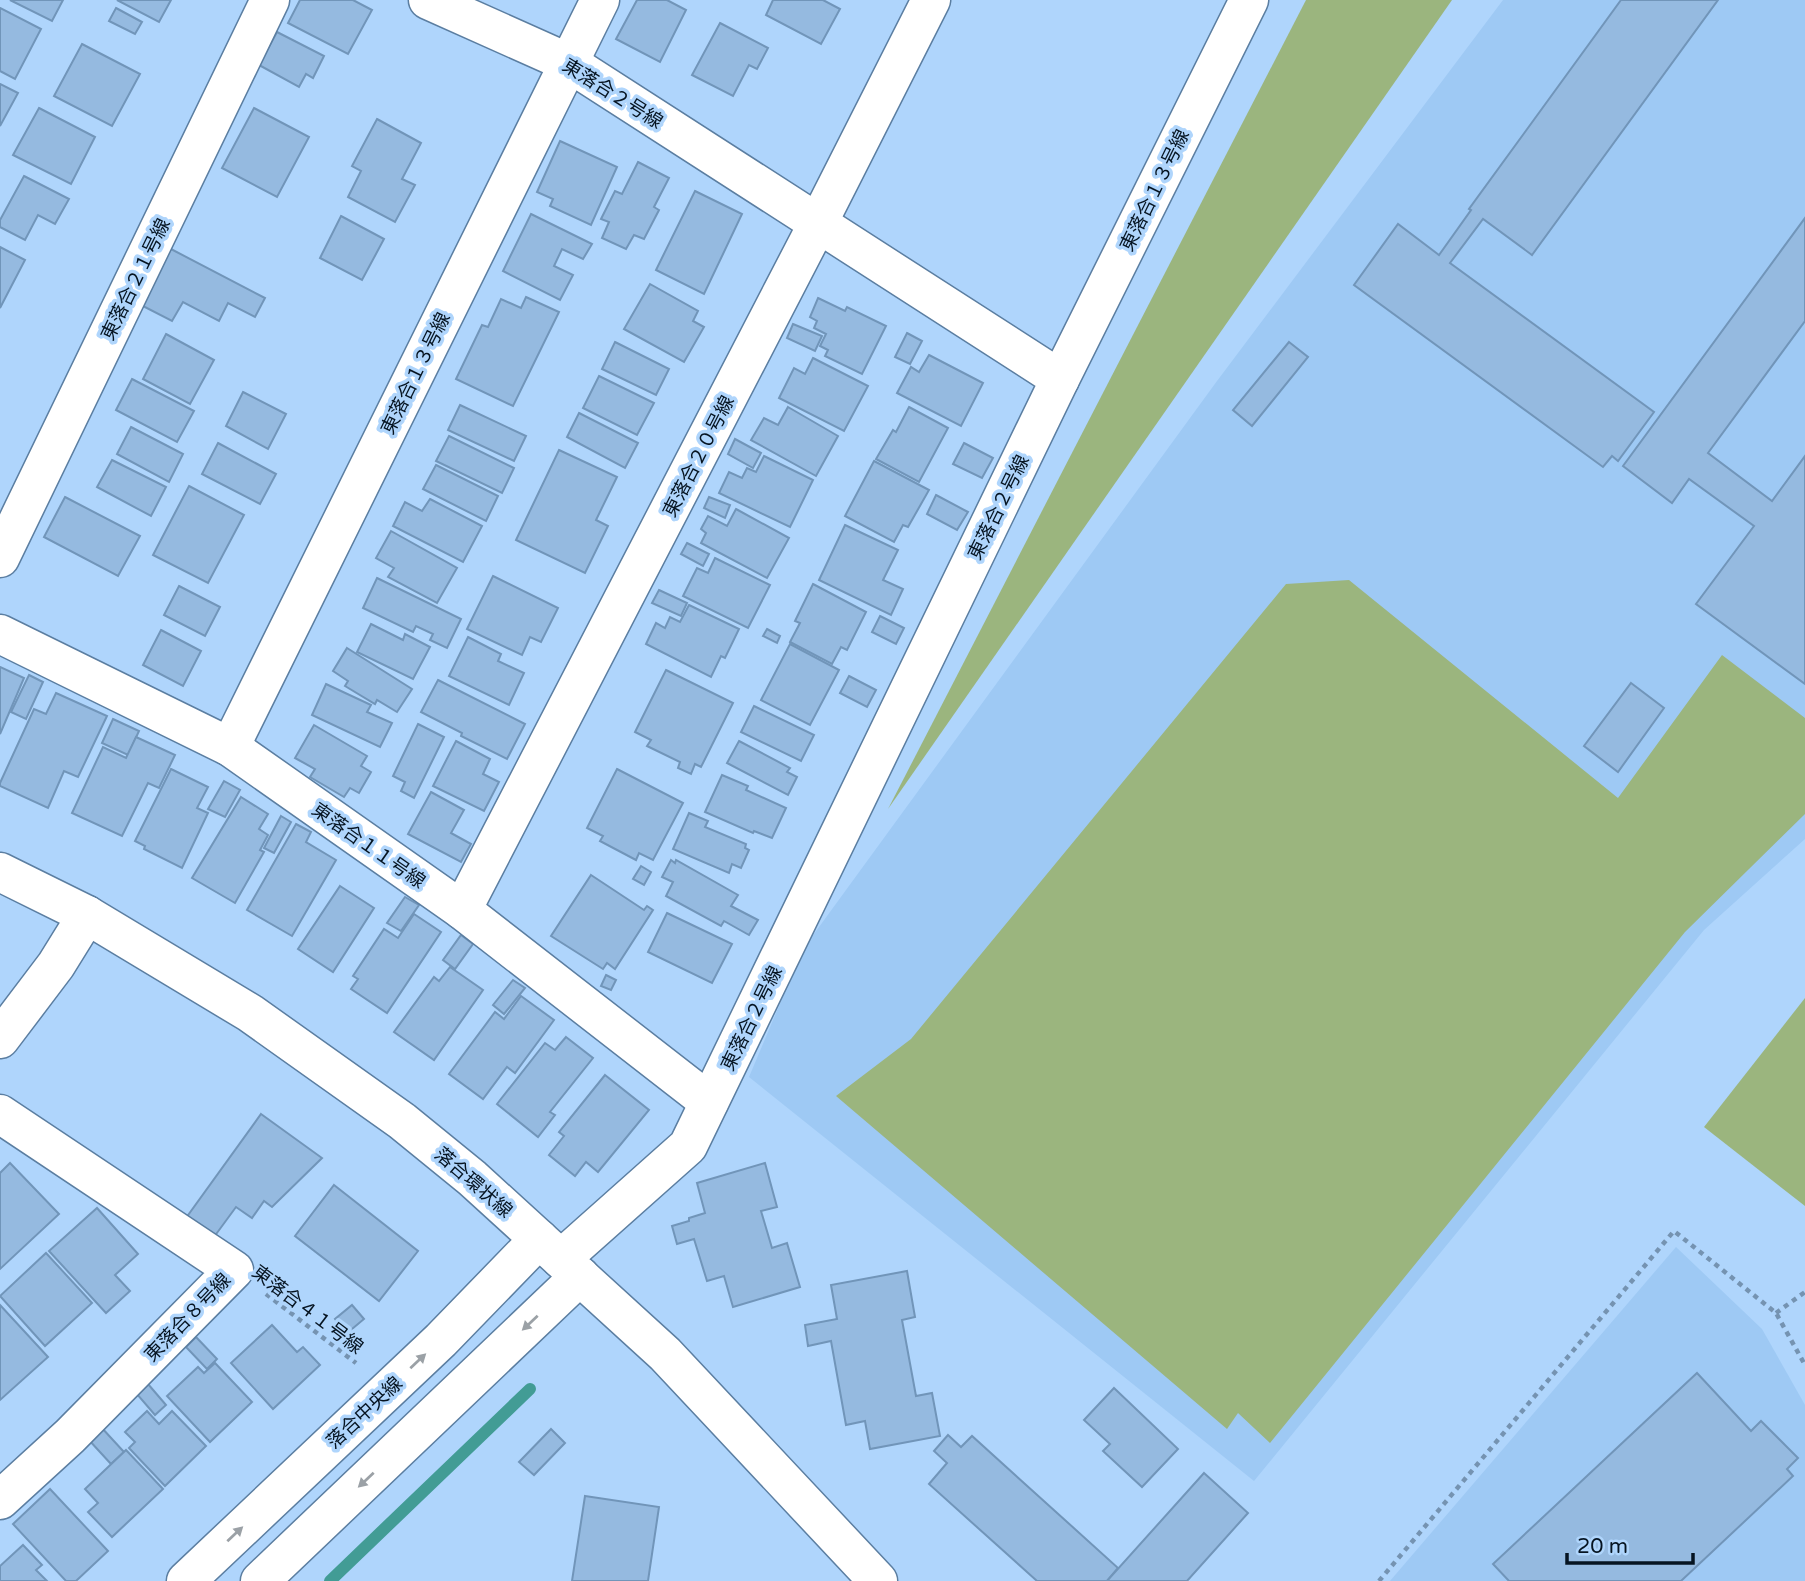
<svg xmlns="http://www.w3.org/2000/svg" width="1805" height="1581" font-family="'Varela Round','Noto Sans JP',sans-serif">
  <rect width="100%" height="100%" fill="#afd5fc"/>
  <g fill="#9ec9f4">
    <polygon points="1503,0 1805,0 1805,839 1704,930 1254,1481 749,1077 803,949 1217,381"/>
    <polygon points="1676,1247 1762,1329 1805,1405 1805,1581 1390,1581"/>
  </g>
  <g fill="#9bb57e">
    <polygon points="1306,0 1452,0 888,809"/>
    <polygon points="1349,580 1618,798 1722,655 1805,718 1805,814 1685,932 1270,1443 1238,1413 1227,1429 836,1096 911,1039 1286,584"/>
    <polygon points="1805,998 1805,1206 1704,1127"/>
  </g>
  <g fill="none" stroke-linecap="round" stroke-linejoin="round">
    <polyline stroke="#429c95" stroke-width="12" points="330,1581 530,1389"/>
  </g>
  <g fill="#95bae0" stroke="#7195b9" stroke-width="2">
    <polygon points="10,0 63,0 52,21"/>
    <polygon points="117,0 171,0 159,22"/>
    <polygon points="300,0 353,0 372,10 348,54 288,23"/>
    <polygon points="637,0 667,0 686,10 660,62 616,39"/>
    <polygon points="773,0 823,0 840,9 821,44 766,15"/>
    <polygon points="1621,0 1718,0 1532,255 1483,219 1450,263 1654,412 1618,461 1612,456 1603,467 1354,285 1398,224 1439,255 1471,210 1469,209"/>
    <polygon points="0,8 41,29 15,79 0,71"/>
    <polygon points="116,8 142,22 135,34 109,21"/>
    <polygon points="720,23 768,48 757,69 749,65 733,96 692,75"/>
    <polygon points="277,32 324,56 313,78 306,74 299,87 259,65"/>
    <polygon points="82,44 140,74 112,126 54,96"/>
    <polygon points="0,84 18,93 0,126"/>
    <polygon points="39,108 95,137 71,184 13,155"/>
    <polygon points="254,108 309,137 277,197 222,168"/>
    <polygon points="377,119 421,143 402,179 415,185 395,222 348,197 361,171 352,166"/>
    <polygon points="560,141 617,167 591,225 550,206 553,199 537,192"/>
    <polygon points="638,162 669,178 654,207 659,210 644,239 634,235 626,249 602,238 609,222 601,219 615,191 622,194"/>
    <polygon points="24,176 69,199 55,224 38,215 25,240 0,227 0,220"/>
    <polygon points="695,191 742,214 704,294 656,270"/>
    <polygon points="531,214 592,244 583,259 562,249 554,266 573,275 560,300 503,271"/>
    <polygon points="341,216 384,239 362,280 320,258"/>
    <polygon points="1805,218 1805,321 1708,453 1772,501 1805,456 1805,684 1696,604 1754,526 1689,479 1672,503 1623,466"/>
    <polygon points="0,247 25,260 0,308"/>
    <polygon points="169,248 265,298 255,317 228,303 219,321 183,302 172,321 139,304"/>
    <polygon points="650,284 698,311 693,321 704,327 684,362 624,329"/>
    <polygon points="526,297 559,312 513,406 456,379 482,325 488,327 501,299 521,308"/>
    <polygon points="818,298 845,311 847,307 886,326 862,374 825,356 828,350 820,346 826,334 814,328 817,321 810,317"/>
    <polygon points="793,324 822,336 815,351 787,338"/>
    <polygon points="907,333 922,341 910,364 895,357"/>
    <polygon points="166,334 214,360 190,404 143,379"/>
    <polygon points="615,342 669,369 656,395 602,369"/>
    <polygon points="1289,342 1308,357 1252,426 1233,410"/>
    <polygon points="929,355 983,383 961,426 897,393 911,367 919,372"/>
    <polygon points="813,358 868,386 844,431 779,398 794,368 805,374"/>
    <polygon points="599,376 654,403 637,435 583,408"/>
    <polygon points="132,379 194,411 177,442 116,410"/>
    <polygon points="243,392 286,414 268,449 226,426"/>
    <polygon points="460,405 526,436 514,461 448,430"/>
    <polygon points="788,407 838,436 816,476 751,440 764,418 778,425"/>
    <polygon points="909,407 948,428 919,482 876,459 893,430 896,432"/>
    <polygon points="579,413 638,443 625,468 567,437"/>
    <polygon points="131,427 183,454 169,482 117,454"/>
    <polygon points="449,436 514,468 502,493 436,461"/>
    <polygon points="735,439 761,453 753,468 728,454"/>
    <polygon points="218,443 276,474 260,504 202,474"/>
    <polygon points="964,443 993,458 982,478 953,464"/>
    <polygon points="559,450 617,477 596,520 608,526 585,573 516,540"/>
    <polygon points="764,456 813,480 790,527 719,493 729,472 742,478 747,468 756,472"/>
    <polygon points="112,460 166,487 151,516 97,487"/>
    <polygon points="874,461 929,490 908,527 903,525 894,542 845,516"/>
    <polygon points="436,465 498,496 486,521 423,489"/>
    <polygon points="189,486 244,515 208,583 153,555"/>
    <polygon points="936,495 968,512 957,530 927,514"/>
    <polygon points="65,497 140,536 118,576 44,537"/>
    <polygon points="709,497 730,505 725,518 704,508"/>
    <polygon points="430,499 482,526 463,562 393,526 405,502 422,511"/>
    <polygon points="736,509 789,538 767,578 701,543 706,533 701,529 708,516 727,526"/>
    <polygon points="845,525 898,550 883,580 903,589 891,615 819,580"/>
    <polygon points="391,531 457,568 437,603 388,577 394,568 376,558"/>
    <polygon points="687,543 709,554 703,566 681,554"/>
    <polygon points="715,558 770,585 748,628 683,596 697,568 708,573"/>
    <polygon points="493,576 558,608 541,642 530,637 522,655 467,629"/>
    <polygon points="377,578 461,619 447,648 430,640 433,634 416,626 413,632 363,608"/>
    <polygon points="813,584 866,612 847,650 841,647 832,664 790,642 800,623 795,621"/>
    <polygon points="179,586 220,607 205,636 164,615"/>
    <polygon points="659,590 687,603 681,616 652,603"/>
    <polygon points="689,605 739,629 725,658 721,656 711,677 646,644 656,623 665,628 670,617 680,622"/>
    <polygon points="880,616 904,628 896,644 872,632"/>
    <polygon points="371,624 403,640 405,634 430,647 413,679 357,652"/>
    <polygon points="767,629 780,636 777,643 763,636"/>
    <polygon points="161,630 201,651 183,686 143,665"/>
    <polygon points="468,637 501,654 498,661 524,673 509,705 449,676"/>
    <polygon points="790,644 839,670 810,725 761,700"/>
    <polygon points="347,648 412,689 397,712 377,700 375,704 345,686 348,681 333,671"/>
    <polygon points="0,667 24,678 0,734"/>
    <polygon points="666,670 733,703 701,767 695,764 691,774 678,768 680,762 647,746 651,740 635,732"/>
    <polygon points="29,675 43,682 26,719 11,712"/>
    <polygon points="849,676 876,690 867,707 840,693"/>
    <polygon points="438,680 525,724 507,759 461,736 462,733 421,712"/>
    <polygon points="1631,683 1664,708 1618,772 1584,746"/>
    <polygon points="326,684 371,705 367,712 392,723 380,747 312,715"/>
    <polygon points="56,693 107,716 78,777 64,771 48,808 0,786 0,783 34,709 46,714"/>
    <polygon points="754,706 814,735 801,761 741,732"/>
    <polygon points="113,719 139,731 128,755 102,743"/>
    <polygon points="418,724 444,737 414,798 401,791 405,782 393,776"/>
    <polygon points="314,725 367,756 361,766 371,772 359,793 350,788 344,797 310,777 315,769 295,758"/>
    <polygon points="136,737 175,755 159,788 148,783 122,836 72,813 103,747 126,758"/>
    <polygon points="456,741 490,759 483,774 499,782 484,811 433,786"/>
    <polygon points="739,741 790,768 787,772 797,777 788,795 727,763"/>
    <polygon points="171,769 208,787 197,808 208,813 182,868 144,849 145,846 135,841"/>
    <polygon points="617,769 683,803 653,860 639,853 636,860 600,841 603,836 587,828"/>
    <polygon points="722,775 748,786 746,790 786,808 772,838 754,831 753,833 705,812"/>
    <polygon points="224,781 240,790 225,817 208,809"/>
    <polygon points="431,792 464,810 451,833 471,844 461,862 408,834"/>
    <polygon points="241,797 268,814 259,829 268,835 260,850 264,852 235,903 192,878"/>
    <polygon points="689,813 708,821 705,827 746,844 745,848 749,850 741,868 732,864 729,873 673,849"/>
    <polygon points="281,816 291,822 274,853 264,848"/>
    <polygon points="296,824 311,832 306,842 336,860 292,936 247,910"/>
    <polygon points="671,860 675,863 676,860 738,895 731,906 758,920 749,935 724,921 721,926 666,896 673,882 662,877"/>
    <polygon points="641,866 651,872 644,885 633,879"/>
    <polygon points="591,875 644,910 647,906 653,910 615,969 607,963 603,969 551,936"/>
    <polygon points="340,886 374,908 333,972 298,949"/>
    <polygon points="405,897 419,905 401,931 387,923"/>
    <polygon points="667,913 732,944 712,983 648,952"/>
    <polygon points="414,914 441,932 387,1013 351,989 358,979 353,976 384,929 398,938"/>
    <polygon points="461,935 473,944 455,969 443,960"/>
    <polygon points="450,967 483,990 434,1060 394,1032 434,977 439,981"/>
    <polygon points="606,975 616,980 611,990 601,986"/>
    <polygon points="513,980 525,988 504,1014 493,1005"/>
    <polygon points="521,996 554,1020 515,1073 507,1067 483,1099 449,1074 495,1012 504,1019"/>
    <polygon points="566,1037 593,1058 550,1112 555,1115 538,1137 497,1104 545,1043 555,1050"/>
    <polygon points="605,1075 649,1110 598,1172 586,1162 575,1176 549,1155 564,1136 559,1132"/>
    <polygon points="261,1114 322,1158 272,1207 264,1201 252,1218 236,1207 214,1237 186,1218"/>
    <polygon points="10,1163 59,1214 0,1269 0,1173"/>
    <polygon points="765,1163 777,1207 761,1211 772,1248 787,1243 800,1287 733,1307 724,1276 707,1281 694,1239 677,1244 672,1226 689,1221 689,1218 705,1213 697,1183"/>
    <polygon points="334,1185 418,1251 379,1301 295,1236"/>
    <polygon points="97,1208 138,1254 115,1275 130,1291 106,1313 49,1251"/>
    <polygon points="46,1253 92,1303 45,1346 0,1296"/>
    <polygon points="907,1271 915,1317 902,1320 916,1396 932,1393 940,1436 870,1449 865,1421 846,1425 831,1341 808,1346 805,1325 837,1319 831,1285"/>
    <polygon points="0,1305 48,1357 0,1400"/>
    <polygon points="352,1305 364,1319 346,1334 335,1319"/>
    <polygon points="272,1325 297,1352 303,1347 320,1365 273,1409 231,1363"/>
    <polygon points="196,1337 217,1359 207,1369 186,1347"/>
    <polygon points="215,1363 252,1402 210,1442 167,1396 198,1367 204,1373"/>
    <polygon points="1697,1373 1751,1431 1761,1421 1798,1458 1787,1469 1793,1476 1681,1581 1509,1581 1493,1564"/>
    <polygon points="148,1384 166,1405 155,1415 136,1393"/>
    <polygon points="1114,1388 1178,1449 1142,1487 1103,1451 1110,1444 1084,1420"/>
    <polygon points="147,1411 159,1424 172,1411 206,1446 165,1486 129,1448 135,1442 125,1432"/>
    <polygon points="101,1427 124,1452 111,1464 88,1439"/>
    <polygon points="551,1429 565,1443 534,1475 519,1462"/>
    <polygon points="948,1435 961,1447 972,1436 1118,1568 1107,1581 1037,1581 929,1484 947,1463 934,1451"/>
    <polygon points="126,1450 163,1489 112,1537 88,1512 98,1503 85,1489"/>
    <polygon points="1204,1473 1248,1513 1187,1581 1107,1581"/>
    <polygon points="50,1489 108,1551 76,1581 66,1581 13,1524"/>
    <polygon points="585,1496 659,1507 648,1581 572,1581"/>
    <polygon points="23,1545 42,1565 36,1570 47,1581 0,1581 0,1566"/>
  </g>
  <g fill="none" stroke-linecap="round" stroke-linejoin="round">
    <g stroke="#5b7ea1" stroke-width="41">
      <g id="street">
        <polyline points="428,0 569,63 1060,379 688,1146 561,1259"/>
        <polyline points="1060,379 1249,0"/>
        <polyline points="0,558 270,0"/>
        <polyline points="0,634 230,747 462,910 709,1102"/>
        <polyline points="230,747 600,0"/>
        <polyline points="462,910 817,225 931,0"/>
        <polyline points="0,1039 56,965 87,915"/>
        <polyline points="0,1114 234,1270 70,1436 0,1500"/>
      </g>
    </g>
    <g stroke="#5b7ea1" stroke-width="41">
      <g id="secondary">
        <polyline points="0,872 87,915 250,1013 402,1121 472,1178 665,1354 878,1581"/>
        <polyline points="186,1581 441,1340 539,1239"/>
        <polyline points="260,1581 580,1276"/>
      </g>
    </g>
    <g stroke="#7593b1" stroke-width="4.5" stroke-dasharray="5 5" stroke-linecap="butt">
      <polyline points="266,1294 356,1363"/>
      <polyline points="1776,1313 1805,1292"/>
      <polyline points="1379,1581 1674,1231 1776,1313 1805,1365"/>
    </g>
    <use href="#street" stroke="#fff" stroke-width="38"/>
    <use href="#secondary" stroke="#fff" stroke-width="38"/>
  </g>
  <defs><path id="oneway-solid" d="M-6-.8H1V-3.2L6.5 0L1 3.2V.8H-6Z" transform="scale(1.75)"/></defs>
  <g fill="#9ba1a6">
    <use href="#oneway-solid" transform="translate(530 1323) rotate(137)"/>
    <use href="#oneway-solid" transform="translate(418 1361) rotate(-43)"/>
    <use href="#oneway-solid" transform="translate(366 1480) rotate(137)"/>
    <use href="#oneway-solid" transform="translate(235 1534) rotate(-43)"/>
  </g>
  <g text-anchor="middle" stroke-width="7" stroke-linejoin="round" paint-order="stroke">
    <g font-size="19" fill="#061421" stroke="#afd5fc">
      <text transform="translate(613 93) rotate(32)" y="7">東落合２号線</text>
      <text transform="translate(1154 190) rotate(-64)" y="7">東落合１３号線</text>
      <text transform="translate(135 279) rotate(-64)" y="7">東落合２１号線</text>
      <text transform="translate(415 373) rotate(-64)" y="7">東落合１３号線</text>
      <text transform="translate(698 456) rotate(-63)" y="7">東落合２０号線</text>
      <text transform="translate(998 507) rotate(-64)" y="7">東落合２号線</text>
      <text transform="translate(369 845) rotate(35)" y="7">東落合１１号線</text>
      <text transform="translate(751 1018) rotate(-64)" y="7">東落合２号線</text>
      <text transform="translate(474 1182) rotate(41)" y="7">落合環状線</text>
      <text transform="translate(308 1309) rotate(37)" y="7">東落合４１号線</text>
      <text transform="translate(187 1317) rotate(-46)" y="7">東落合８号線</text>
      <text transform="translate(364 1412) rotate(-43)" y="7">落合中央線</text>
    </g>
  </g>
  <path d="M1567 1553v10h126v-10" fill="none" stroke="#061421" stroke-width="3.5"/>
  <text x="1577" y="1553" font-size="21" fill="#061421" stroke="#afd5fc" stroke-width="5" paint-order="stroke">20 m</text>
</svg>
